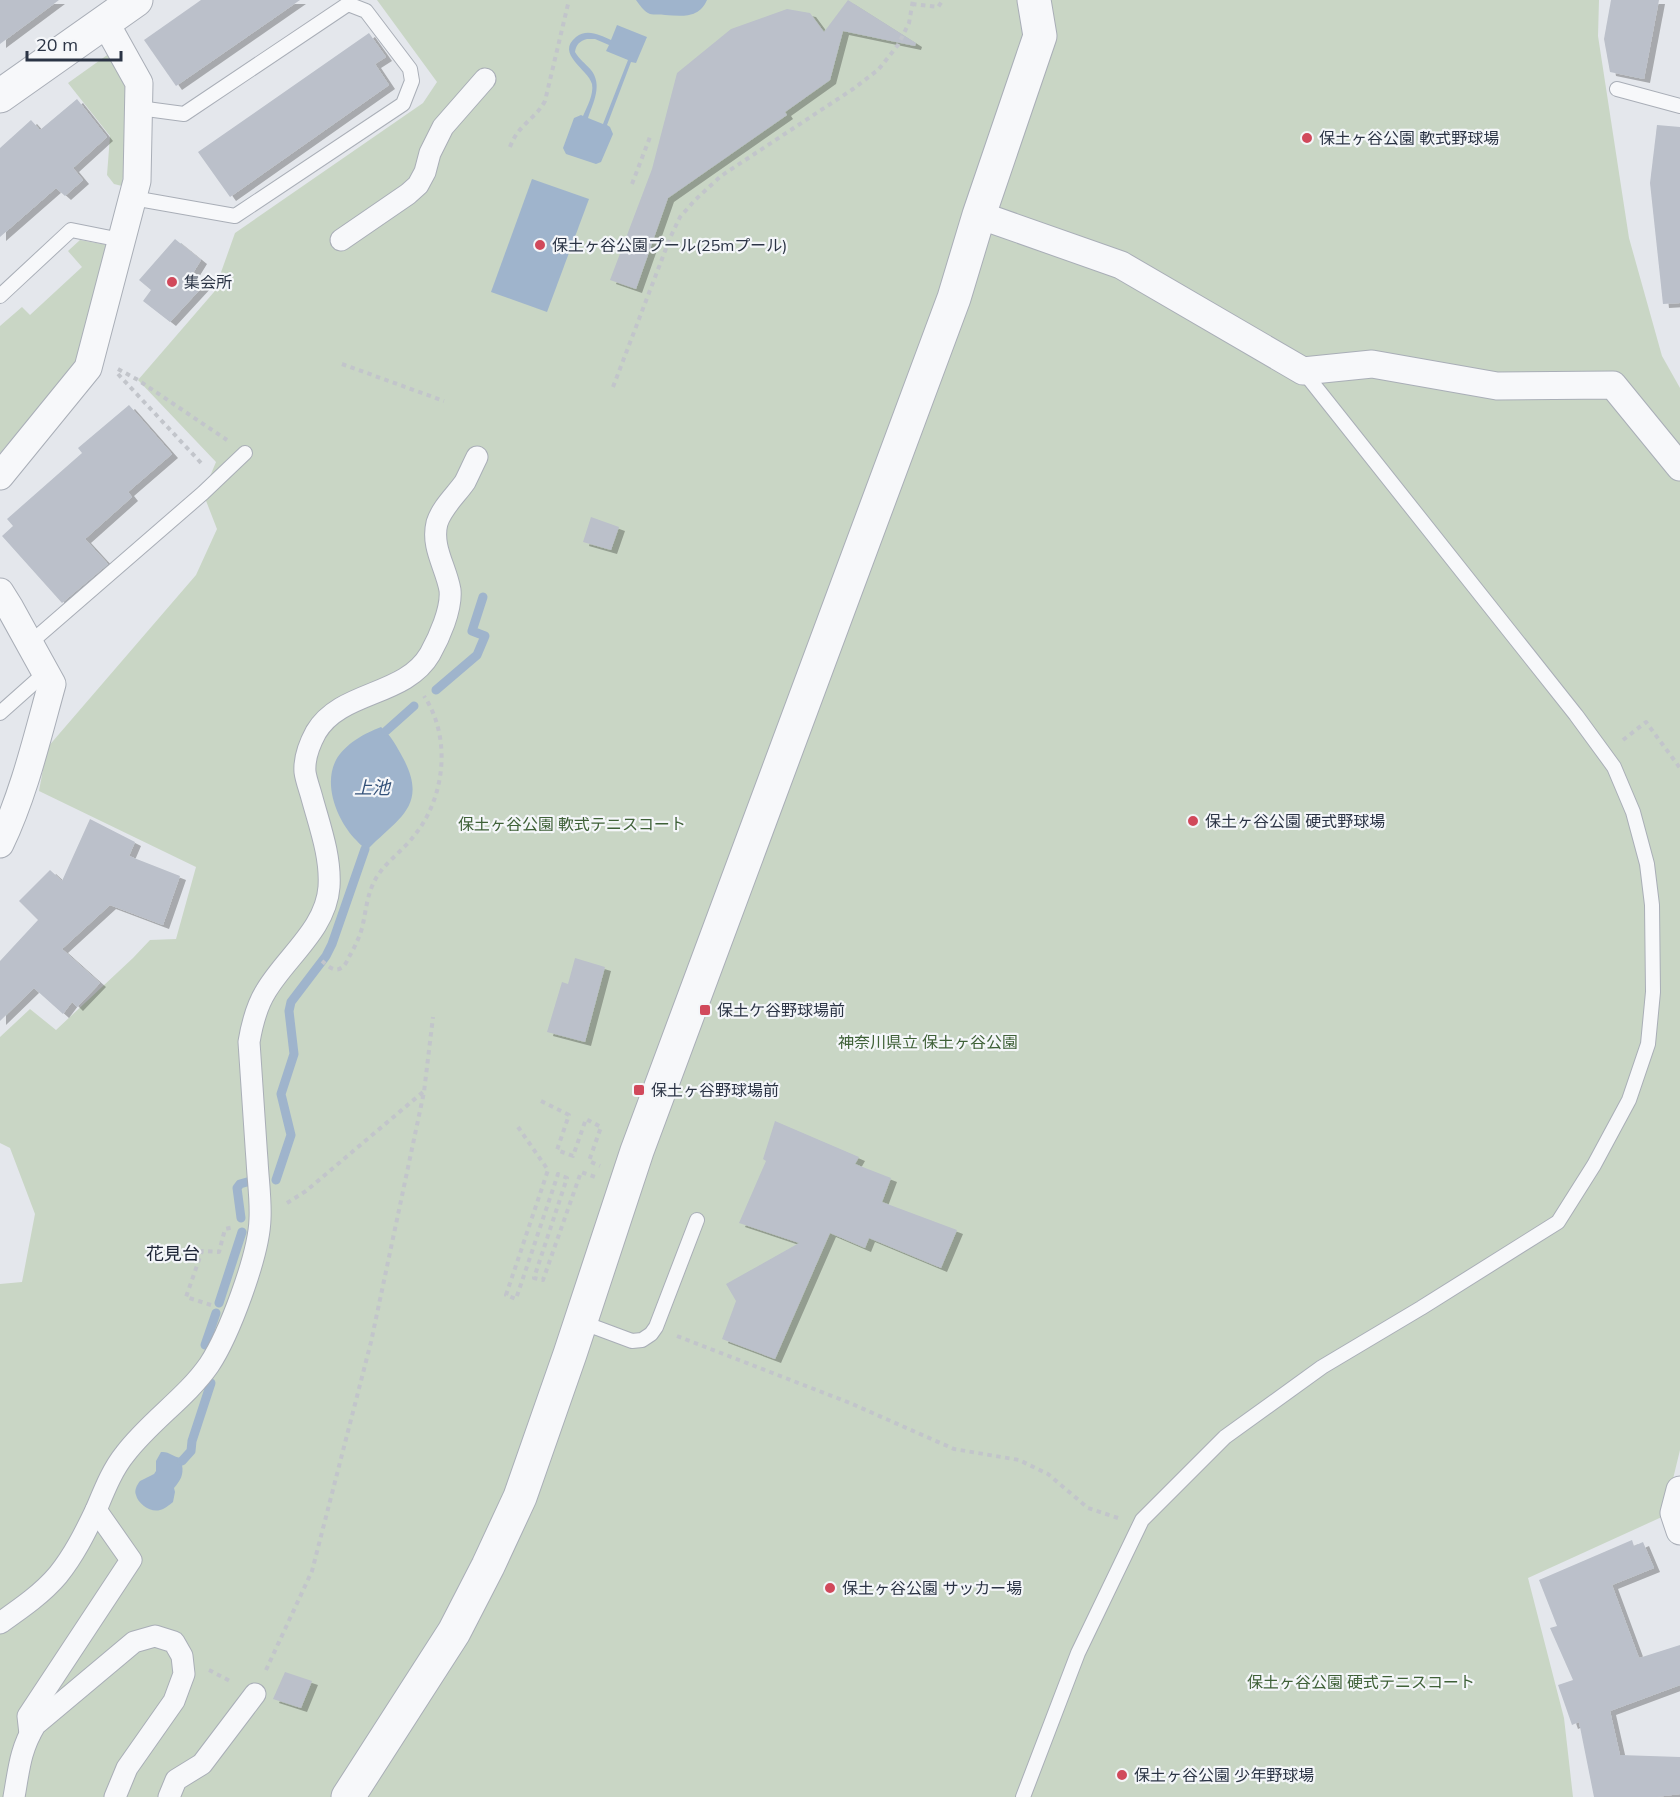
<svg xmlns="http://www.w3.org/2000/svg" width="1680" height="1797" font-family="Mulish,'Noto Sans JP',sans-serif">
  <defs>
    <filter id="shadow"><feDropShadow dx="6" dy="4" stdDeviation="0" flood-color="#0004"/></filter>
  </defs>
  <rect width="100%" height="100%" fill="#e4e7ec"/>
  <g fill="#c9d6c5">
    <polygon points="377,0 1599,0 1598,36 1629,238 1662,356 1680,388 1680,1450 1664,1516 1528,1578 1564,1718 1573,1797 0,1797 0,1284 22,1282 35,1214 10,1148 0,1143 0,1037 30,1009 56,1030 133,958 150,940 176,939 196,867 39,791 47,748 196,575 217,529 203,493 216,462 138,380 214,292 235,233 423,103 437,82"/>
    <polygon points="110,53 126,75 131,102 122,186 114,184 107,175 110,136 68,83"/>
    <polygon points="80,240 107,245 79,359 0,453 0,326 22,307 30,315 82,267 68,251"/>
  </g>
  <g fill="#9fb4cc" fill-rule="evenodd">
    <path d="M636,0H707C699,19 681,16 665,15C660,14 654,15 650,14C643,11 640,5 636,0Z"/>
    <path d="M617,25L647,37L636,63L631,62L607,125L610,127L613,134L601,162L596,164L566,154L563,148L574,118L581,115L583,116C587,107 594,94 592,84C588,69 555,54 576,37C587,28 600,35 611,40ZM587,39H595L609,45L606,51L628,60L603,124L588,118C593,103 603,85 591,70C586,64 579,59 575,52C576,44 580,41 587,39Z"/>
    <polygon points="532,179 589,199 547,312 491,292"/>
    <path d="M381,727C391,735 397,747 403,758C429,806 397,819 368,849C362,847 359,843 354,838C337,819 323,785 336,760C345,744 365,733 381,727Z"/>
    <path d="M161,1452C169,1451 173,1457 181,1458L184,1463L182,1465C184,1475 180,1481 174,1488L175,1492L173,1502C169,1505 165,1509 160,1510C151,1513 138,1504 136,1495C134,1490 137,1485 140,1481L154,1474L156,1471V1461Z"/>
  </g>
  <g fill="none" stroke-linecap="round" stroke-linejoin="round">
    <g stroke="#9fb4cc" stroke-width="9">
      <polyline points="436,690 477,655 485,636 472,631 483,597"/>
      <polyline points="386,731 414,706"/>
      <polyline points="276,1180 291,1135 281,1094 294,1054 289,1011 291,1002 326,956 332,944 365,849"/>
      <polyline points="241,1218 237,1188 240,1184 247,1182"/>
      <polyline points="219,1303 242,1232"/>
      <polyline points="205,1345 216,1313"/>
      <polyline points="182,1461 191,1451 192,1441 211,1383"/>
    </g>
  </g>
  <g fill="#bbc0ca" filter="url(#shadow)">
    <polygon points="0,0 59,0 0,44"/>
    <polygon points="201,0 300,0 176,86 144,40"/>
    <polygon points="848,0 916,43 915,46 843,31 830,80 785,112 787,115 668,198 636,289 610,280 652,169 677,73 731,29 787,9 810,13 824,32"/>
    <polygon points="1611,0 1659,0 1644,79 1610,72 1604,39"/>
    <polygon points="369,33 386,57 375,64 389,85 230,197 198,152"/>
    <polygon points="77,99 107,137 73,168 83,180 65,196 56,188 0,237 0,148 31,120 40,130"/>
    <polygon points="1657,125 1680,127 1680,303 1663,304 1650,183"/>
    <polygon points="175,239 201,260 193,273 206,283 170,322 143,301 151,290 139,280"/>
    <polygon points="129,405 172,454 128,492 132,497 85,539 108,564 62,603 2,536 13,526 7,519 82,453 78,448"/>
    <polygon points="591,517 619,527 611,550 583,542"/>
    <polygon points="90,819 135,842 129,856 180,876 163,925 110,905 62,949 100,983 77,1007 72,1002 63,1014 34,988 0,1021 0,961 38,920 19,901 50,870 62,881"/>
    <polygon points="575,958 605,967 585,1042 547,1032 562,982 568,984"/>
    <polygon points="775,1121 859,1157 855,1164 891,1178 882,1202 957,1230 941,1268 869,1238 865,1248 830,1233 775,1359 722,1339 736,1301 726,1284 799,1243 739,1223 766,1161 763,1159"/>
    <polygon points="1632,1540 1634,1546 1643,1542 1654,1568 1612,1585 1639,1658 1680,1645 1680,1685 1610,1711 1620,1755 1680,1757 1680,1794 1656,1797 1594,1797 1579,1722 1572,1725 1558,1685 1573,1680 1550,1628 1557,1626 1539,1580"/>
    <polygon points="285,1672 312,1681 301,1708 273,1699"/>
  </g>
  <g fill="none" stroke-linecap="round" stroke-linejoin="round">
    <g stroke="#a9aeb7" stroke-width="16">
      <g id="service">
        <polyline points="1617,89 1680,106"/>
        <polyline points="133,198 235,216 403,104 412,81 410,69 366,11 348,4 184,114 139,108"/>
        <polyline points="0,296 71,230 121,240"/>
        <polyline points="30,643 203,493 245,453"/>
        <polyline points="0,713 45,673"/>
        <polyline points="581,1322 632,1341 642,1340 651,1334 656,1327 697,1220"/>
        <polyline points="1023,1797 1078,1653 1142,1520 1225,1437 1322,1367 1421,1308 1558,1222 1594,1165 1629,1100 1648,1044 1653,992 1652,905 1647,864 1633,812 1614,767 1576,715 1303,371"/>
      </g>
    </g>
    <g stroke="#a9aeb7" stroke-width="23">
      <g id="pedestrian">
        <polyline points="341,240 408,194 418,185 425,172 430,153 443,127 485,79"/>
        <path d="M0,1623C20,1609 42,1594 58,1575C74,1555 85,1533 96,1510"/>
        <path d="M30,1734L28,1716L131,1560L96,1510C104,1491 112,1470 125,1454C150,1421 186,1398 209,1365C229,1335 259,1255 260,1219C261,1200 258,1180 257,1160C254,1121 252,1082 249,1042C252,1024 256,1007 266,991C286,957 326,929 329,887C331,857 320,827 312,798C310,790 306,780 305,772C304,759 310,743 316,732C341,690 405,697 430,654C439,638 452,609 450,590C446,567 431,547 437,523C442,507 456,495 465,482C469,474 473,465 477,457"/>
        <path d="M14,1797C19,1769 20,1750 35,1725L134,1642L155,1636L174,1642L182,1656L184,1674L174,1701L127,1768L115,1797"/>
        <polyline points="169,1797 176,1780 202,1764 255,1694"/>
      </g>
    </g>
    <g stroke="#a9aeb7" stroke-width="29">
      <g id="minor">
        <polyline points="979,215 1121,265 1303,371 1372,364 1497,386 1613,385 1680,467"/>
        <polyline points="0,476 88,368 137,181 139,83 105,22"/>
        <path d="M0,592L10,608L52,684C37,738 24,794 0,844"/>
        <polyline points="1680,1490 1674,1513 1680,1531"/>
      </g>
    </g>
    <g stroke="#a9aeb7" stroke-width="35">
      <g id="tertiary">
        <polyline points="0,96 136,0"/>
        <polyline points="348,1797 454,1632 488,1566 520,1497 570,1354 637,1151 954,298 979,215 1040,36 1034,0"/>
      </g>
    </g>
    <g stroke="#c2c5cb" stroke-width="4" stroke-dasharray="4.5 4.5" stroke-linecap="butt">
      <polyline points="912,4 938,7 943,0"/>
      <path d="M510,147C519,123 534,121 545,101L569,0"/>
      <polyline points="632,184 650,137"/>
      <polyline points="342,364 444,401"/>
      <polyline points="118,369 138,380 227,440"/>
      <polyline points="118,374 203,465"/>
      <polyline points="613,387 670,238 680,217 695,200 721,176 853,89 878,70 898,45 909,23 913,0"/>
      <polyline points="1623,740 1646,722 1680,768"/>
      <path d="M322,961C327,965 334,973 341,968C345,966 347,961 349,957C354,948 359,939 362,928C366,912 366,900 373,884C382,864 401,853 414,836C445,798 452,738 424,696"/>
      <polyline points="541,1101 569,1115 557,1150 573,1156 586,1119 601,1127 589,1161 600,1166"/>
      <polyline points="518,1127 548,1170 506,1295 516,1299 558,1174 567,1178 534,1278 543,1280 581,1172 595,1177"/>
      <polyline points="287,1203 306,1191 423,1092"/>
      <polyline points="211,1305 186,1297 202,1251 219,1252 225,1229 234,1227"/>
      <polyline points="677,1336 850,1403 954,1449 1019,1460 1048,1474 1088,1508 1118,1518"/>
      <polyline points="209,1670 232,1682"/>
      <polyline points="266,1670 312,1571 371,1342 424,1092 433,1017"/>
    </g>
    <use href="#service" stroke="#f7f8fa" stroke-width="14"/>
    <use href="#pedestrian" stroke="#f7f8fa" stroke-width="21"/>
    <use href="#minor" stroke="#f7f8fa" stroke-width="27"/>
    <use href="#tertiary" stroke="#f7f8fa" stroke-width="33"/>
  </g>
  <g fill="#d1495b" stroke="#f4f6f9" stroke-width="2">
    <circle cx="1307" cy="138" r="6"/>
    <circle cx="540" cy="245" r="6"/>
    <circle cx="172" cy="282" r="6"/>
    <circle cx="1193" cy="821" r="6"/>
    <rect x="699" y="1004" width="12" height="12" rx="3"/>
    <rect x="633" y="1084" width="12" height="12" rx="3"/>
    <circle cx="830" cy="1588" r="6"/>
    <circle cx="1122" cy="1775" r="6"/>
  </g>
  <g text-anchor="middle" stroke-width="4.5" stroke-linejoin="round" paint-order="stroke">
    <g font-size="16" fill="#2b3445" stroke="#f4f6f9" text-anchor="start">
      <text x="1319" y="144">保土ヶ谷公園 軟式野球場</text>
      <text x="552" y="251">保土ヶ谷公園プール(25mプール)</text>
      <text x="184" y="288">集会所</text>
      <text x="1205" y="827">保土ヶ谷公園 硬式野球場</text>
      <text x="717" y="1016">保土ケ谷野球場前</text>
      <text x="651" y="1096">保土ヶ谷野球場前</text>
      <text x="842" y="1594">保土ヶ谷公園 サッカー場</text>
      <text x="1134" y="1781">保土ヶ谷公園 少年野球場</text>
    </g>
    <g font-size="16" fill="#3f6138" stroke="#f4f6f9">
      <text x="572" y="830">保土ヶ谷公園 軟式テニスコート</text>
      <text x="928" y="1048">神奈川県立 保土ヶ谷公園</text>
      <text x="1361" y="1688">保土ヶ谷公園 硬式テニスコート</text>
    </g>
    <g font-size="18" font-style="italic" fill="#34527a" stroke="#f4f6f9">
      <text x="372" y="794">上池</text>
    </g>
    <g font-size="18" fill="#1d2536" stroke="#f4f6f9">
      <text x="173" y="1260">花見台</text>
    </g>
  </g>
  <path d="M27 51v9h94v-9" fill="none" stroke="#2b3445" stroke-width="3"/>
  <text x="36" y="51" font-size="18" fill="#2b3445" stroke="#f4f6f9" stroke-width="4.5" paint-order="stroke">20 m</text>
</svg>
